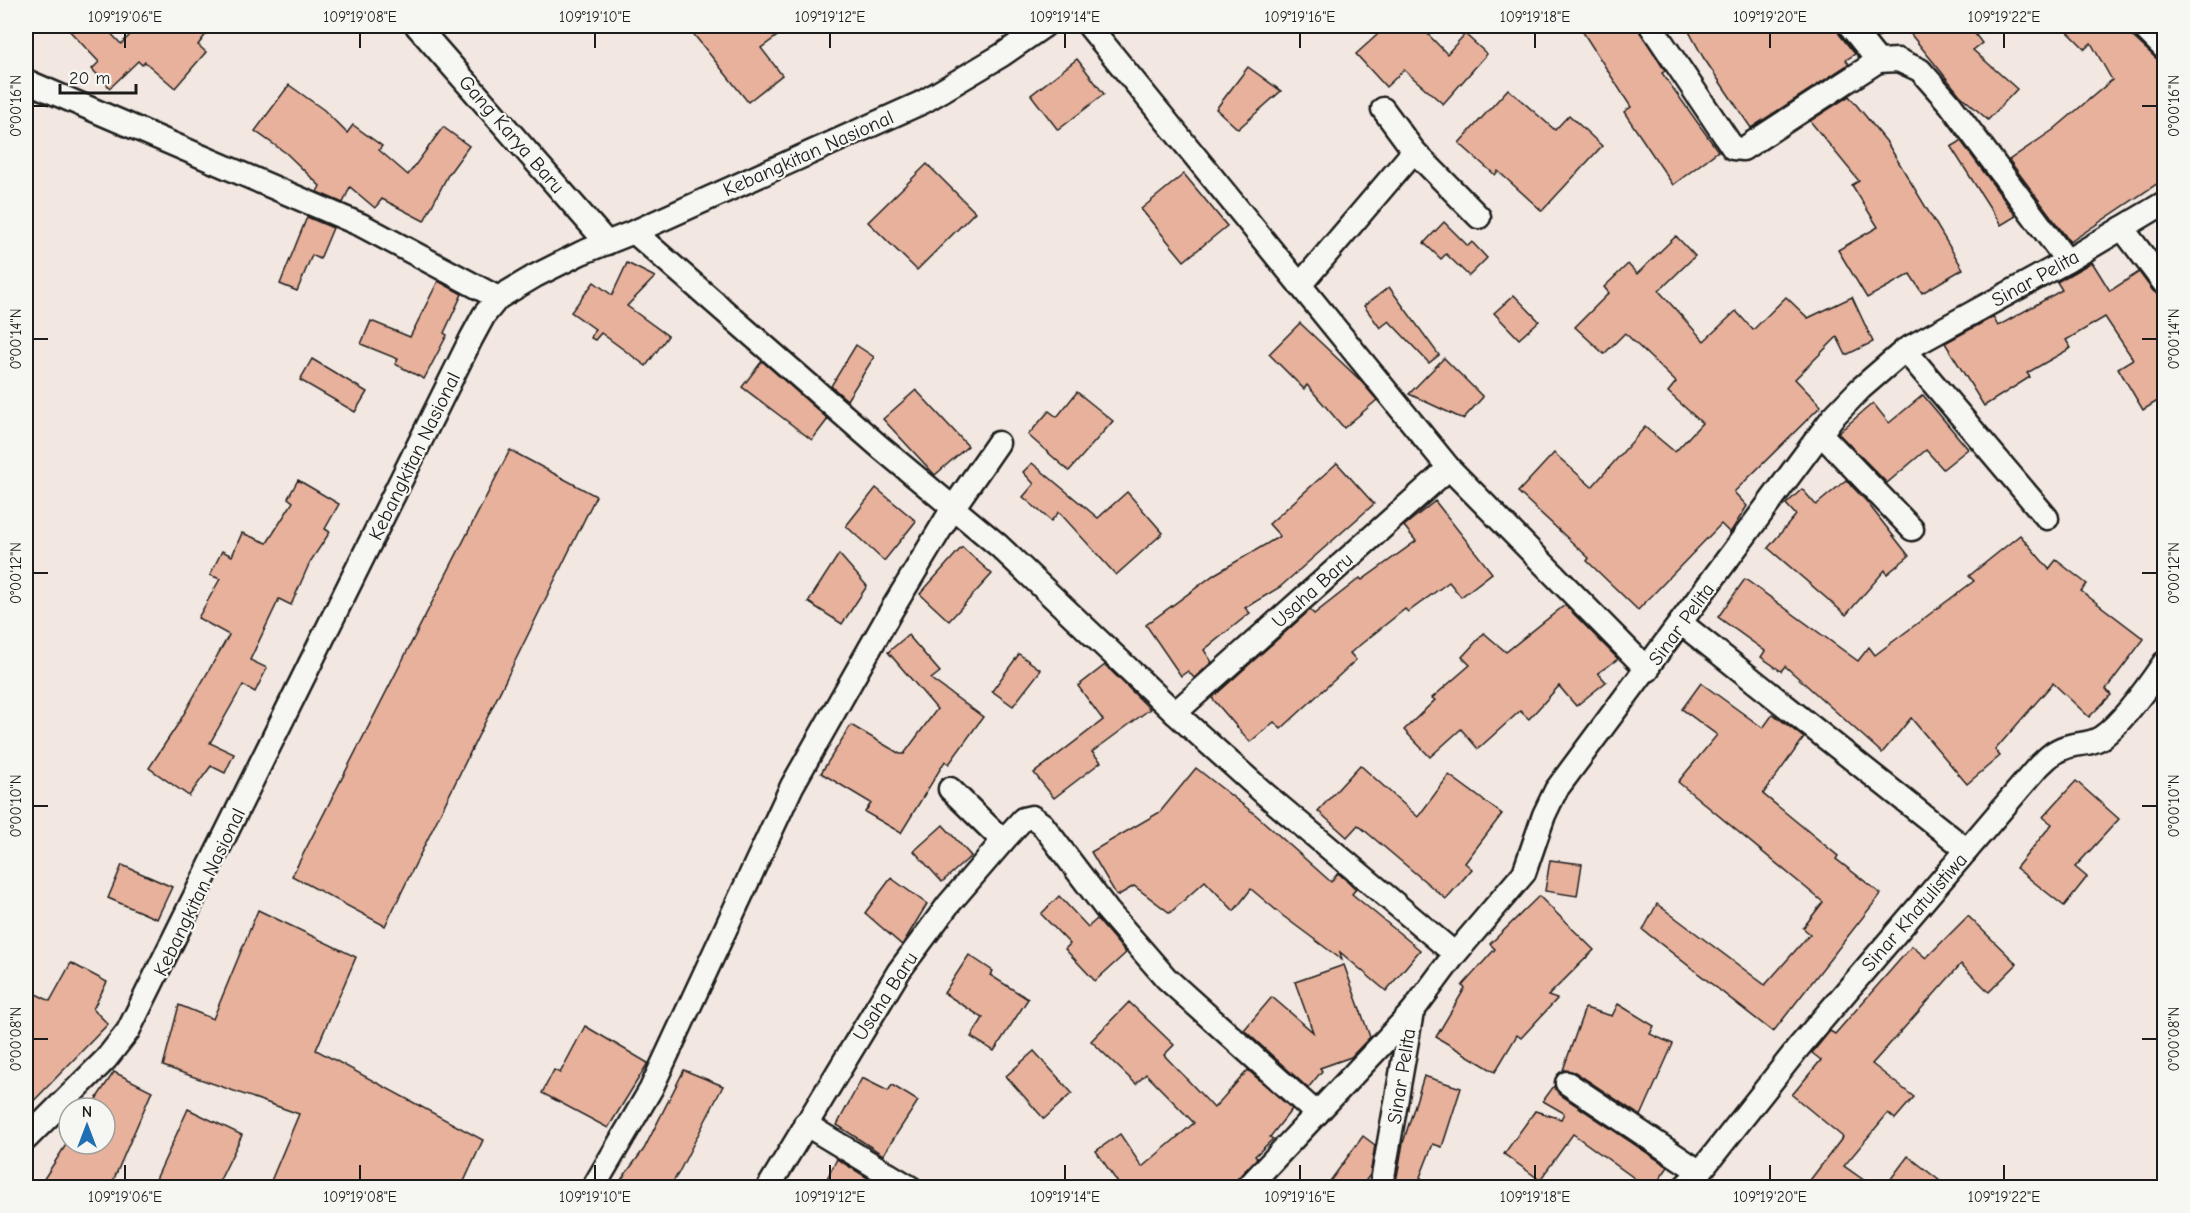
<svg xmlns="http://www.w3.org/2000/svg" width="2190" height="1213" font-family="'Comic Neue',sans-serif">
  <rect width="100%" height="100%" fill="#f3e8e1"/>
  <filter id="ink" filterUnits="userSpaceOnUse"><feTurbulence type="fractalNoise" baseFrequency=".0167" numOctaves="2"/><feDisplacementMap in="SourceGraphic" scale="12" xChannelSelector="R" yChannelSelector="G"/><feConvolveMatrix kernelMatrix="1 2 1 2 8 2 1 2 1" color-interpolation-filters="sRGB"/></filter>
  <g filter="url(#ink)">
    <g fill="#e7b19c" stroke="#1c1c1c" stroke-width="1.5">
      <polygon points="65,26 104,26 121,44 139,26 212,26 198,45 206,52 175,88 145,62 142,65 138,61 110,88 92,69 99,62"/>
      <polygon points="687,26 791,26 761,48 782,75 748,102"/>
      <polygon points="1387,26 1420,26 1447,54 1465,34 1487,54 1443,104 1404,70 1386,87 1356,54"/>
      <polygon points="1579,26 1637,26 1665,71 1662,73 1718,151 1673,185 1624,112 1631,107"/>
      <polygon points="1686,26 1837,26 1839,34 1855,54 1846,60 1849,64 1751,128 1703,57"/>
      <polygon points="1867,26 1894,26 1877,38"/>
      <polygon points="1904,26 1969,26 1982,43 1973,50 2017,89 1988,120 1960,95"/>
      <polygon points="2062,26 2129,26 2132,36 2159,61 2164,69 2164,179 2070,242 2009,160 2053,130 2112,80 2091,43 2085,49"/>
      <polygon points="1077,59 1104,94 1058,130 1031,95"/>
      <polygon points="1248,67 1281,91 1238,129 1216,109"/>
      <polygon points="289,85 324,110 347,133 353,125 382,146 379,150 408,175 443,127 469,146 448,175 424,221 382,199 375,208 350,187 343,203 317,192 320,186 286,153 255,131"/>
      <polygon points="1508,89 1555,130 1569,115 1602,146 1542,211 1498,171 1495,175 1459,143"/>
      <polygon points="1849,96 1886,141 1963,269 1922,293 1910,274 1867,298 1838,250 1878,227 1852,185 1859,181 1810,121"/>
      <polygon points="1961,141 2016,216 2001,225 1951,147"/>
      <polygon points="927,164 975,212 917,270 868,222"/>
      <polygon points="1184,174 1227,226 1184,261 1141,209"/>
      <polygon points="307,217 333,228 320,259 312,255 297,291 280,284"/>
      <polygon points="1444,222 1468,246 1472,242 1487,258 1469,276 1446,254 1441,259 1424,243"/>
      <polygon points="1676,236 1695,256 1659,291 1704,341 1736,311 1753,330 1786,297 1808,318 1852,297 1873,342 1846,355 1837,337 1795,379 1821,406 1734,492 1747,506 1730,533 1721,524 1638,610 1587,561 1589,558 1518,492 1554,453 1592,487 1645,427 1675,452 1702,423 1668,392 1676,382 1625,333 1604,354 1575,327 1609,293 1604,287 1628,264 1637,274"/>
      <polygon points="2092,262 2110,291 2139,272 2153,291 2164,299 2164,397 2143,410 2118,368 2133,359 2105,317 2066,340 2071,348 2027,373 2030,377 1984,406 1945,343 1993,317 1998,326 2062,290 2057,282"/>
      <polygon points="627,263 655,277 627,306 668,336 646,366 601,333 595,340 591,338 595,329 571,312 594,282 612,295"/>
      <polygon points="438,281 462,294 444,333 447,335 424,379 395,364 398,359 361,344 371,321 410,337"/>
      <polygon points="1389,287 1439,355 1429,363 1389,321 1380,328 1364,306"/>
      <polygon points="1514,295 1539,321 1519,339 1494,313"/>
      <polygon points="1300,323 1359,379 1377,400 1344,428 1307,385 1304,389 1269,354"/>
      <polygon points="856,345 874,357 847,400 831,386"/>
      <polygon points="1444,358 1483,397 1463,419 1409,394"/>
      <polygon points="312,359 367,392 355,412 300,380"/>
      <polygon points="762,361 828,419 812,440 742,387"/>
      <polygon points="916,390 968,446 935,475 883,419"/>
      <polygon points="1077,392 1113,421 1069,471 1028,435 1049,411 1057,417"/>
      <polygon points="1923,395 1968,449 1943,469 1926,450 1887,483 1838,433 1873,403 1889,423"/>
      <polygon points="510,450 596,496 385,926 292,876"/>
      <polygon points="1032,463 1098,518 1127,492 1163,533 1116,575 1059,512 1051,521 1023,497 1034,484 1023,472"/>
      <polygon points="1337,463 1374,504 1280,587 1245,608 1250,613 1204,650 1212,662 1194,678 1188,671 1181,676 1146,625 1215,574 1280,536 1269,524"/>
      <polygon points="298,480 339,504 325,529 330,532 310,562 291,605 279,599 250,660 267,668 255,692 243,685 210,743 234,754 225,773 211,766 189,796 149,768 178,724 229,635 198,618 220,579 210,575 222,551 232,556 242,533 267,543 293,502 288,498"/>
      <polygon points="1846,480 1866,501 1909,556 1887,574 1885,570 1846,615 1768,548 1796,515 1786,504 1802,489 1816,505"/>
      <polygon points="876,488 916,521 884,561 846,526"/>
      <polygon points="1435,501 1492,573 1461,597 1449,582 1408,612 1405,609 1350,653 1356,660 1281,729 1274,722 1250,742 1212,698 1310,610 1314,614 1360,578 1362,580 1416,541 1404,526"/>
      <polygon points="2020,535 2049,569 2056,560 2087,584 2081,591 2144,639 2106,689 2111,695 2089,717 2053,683 1995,750 2000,756 1967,784 1911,718 1882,753 1785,666 1781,671 1761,657 1765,651 1718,617 1745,579 1858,661 1869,647 1875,655 1974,581 1969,576"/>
      <polygon points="962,547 992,574 949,621 920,594"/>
      <polygon points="839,554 867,586 842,624 808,602"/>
      <polygon points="1565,605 1618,659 1598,673 1606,682 1576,706 1559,686 1529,719 1520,711 1478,749 1461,729 1430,757 1404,730 1435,700 1432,698 1470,665 1462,657 1484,633 1506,652"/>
      <polygon points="908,635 940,672 931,679 983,717 949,764 945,761 901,833 865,812 871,803 821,773 851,725 900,754 904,754 937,709 888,652"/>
      <polygon points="1019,654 1041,670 1013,706 992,691"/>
      <polygon points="1105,665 1150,709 1092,752 1101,762 1054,798 1034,773 1103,720 1078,686"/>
      <polygon points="1701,683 1763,728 1773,714 1804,738 1763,794 1838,856 1836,859 1881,894 1773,1032 1643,930 1657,904 1765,985 1810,934 1803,928 1823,902 1678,782 1717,735 1682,709"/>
      <polygon points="1360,765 1418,817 1449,775 1502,814 1465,863 1472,869 1446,899 1358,825 1347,837 1318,811"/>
      <polygon points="1196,768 1256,815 1331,882 1338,873 1356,889 1352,894 1420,950 1386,991 1340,952 1342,960 1283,916 1251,889 1234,911 1205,881 1170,913 1134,886 1117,896 1091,852 1160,812"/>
      <polygon points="2076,781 2119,819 2075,867 2087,877 2064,906 2016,868 2052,824 2043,817"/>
      <polygon points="943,825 971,856 942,882 914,851"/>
      <polygon points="1550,860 1582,864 1577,896 1545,891"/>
      <polygon points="122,865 172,887 157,919 108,898"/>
      <polygon points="891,878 927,904 902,945 865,913"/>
      <polygon points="1059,896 1088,927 1097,919 1126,953 1095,981 1065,949 1070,944 1041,914"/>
      <polygon points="1539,896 1594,950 1548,996 1557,999 1521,1038 1517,1035 1495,1072 1436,1037 1465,988 1462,986 1495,949 1490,944"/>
      <polygon points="258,910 356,957 316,1050 483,1140 461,1188 268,1188 299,1114 163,1066 179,1005 213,1019"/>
      <polygon points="1968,916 2017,964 1989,992 1961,964 1872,1064 1914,1097 1895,1119 1888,1113 1844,1166 1875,1188 1804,1188 1843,1137 1792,1095 1821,1060 1812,1053 1830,1031 1835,1034 1912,946 1926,958"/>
      <polygon points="969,955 993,971 990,975 1028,999 994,1051 971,1037 983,1018 944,993"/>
      <polygon points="71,963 107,982 93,1009 108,1024 26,1109 26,989 50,1001"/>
      <polygon points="1344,965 1370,1037 1351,1057 1320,1068 1322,1071 1308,1088 1244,1030 1272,997 1313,1032 1295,982"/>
      <polygon points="1129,1002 1174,1045 1164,1055 1214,1108 1248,1070 1292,1109 1270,1137 1273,1139 1255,1156 1257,1158 1237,1179 1234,1188 1119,1188 1120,1186 1096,1151 1120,1134 1142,1167 1194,1123 1146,1074 1136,1084 1091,1041"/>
      <polygon points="1618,1004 1654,1026 1650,1034 1673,1044 1641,1116 1575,1072 1563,1070 1585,1008 1612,1016"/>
      <polygon points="585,1026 648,1063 608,1128 542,1093 554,1070 560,1073"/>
      <polygon points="1034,1051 1072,1093 1044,1119 1006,1076"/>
      <polygon points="684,1070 723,1086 678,1174 669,1188 615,1188 644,1149"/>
      <polygon points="114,1072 152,1091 110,1188 38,1188 69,1140 69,1144 105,1144 105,1108 90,1108"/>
      <polygon points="1424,1076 1461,1088 1442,1147 1433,1144 1420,1177 1434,1188 1410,1188 1396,1182 1403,1143"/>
      <polygon points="862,1078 888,1091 892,1085 918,1101 883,1155 837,1125"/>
      <polygon points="1554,1086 1559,1094 1668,1167 1653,1188 1648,1188 1573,1134 1540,1180 1504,1154 1535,1111 1561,1119 1564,1113 1543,1101"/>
      <polygon points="188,1109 242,1135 216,1188 152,1188"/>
      <polygon points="1363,1136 1375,1145 1370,1175 1360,1188 1325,1188"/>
      <polygon points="1908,1156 1949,1188 1884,1188"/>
      <polygon points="837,1159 884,1188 822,1188"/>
    </g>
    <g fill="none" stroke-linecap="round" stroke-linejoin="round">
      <g stroke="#1c1c1c" stroke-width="27">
        <g id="minor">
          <polyline points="417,26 607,243"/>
          <polyline points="1089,26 1449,468 1648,670"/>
          <polyline points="1651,26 1733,148 1743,149 1878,61"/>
          <polyline points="1850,26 1878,61 1898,60 1920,70 1950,104 2067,261"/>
          <polyline points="2142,26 2164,48"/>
          <polyline points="26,81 361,225 498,298"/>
          <polyline points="1383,109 1414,151 1479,217"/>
          <polyline points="2122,228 2164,283"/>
          <polyline points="634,232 880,447 999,546 1175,713 1265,794 1455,954"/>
          <polyline points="1300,285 1414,151"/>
          <polyline points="1905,350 2047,518"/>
          <polyline points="1821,434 1912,529"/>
          <polyline points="1681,623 1967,850"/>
          <polyline points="1175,713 1449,468"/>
          <polyline points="950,789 1003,841"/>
          <polyline points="1567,1083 1700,1172"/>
          <polyline points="805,1124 911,1188"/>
          <polyline points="26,1139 106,1059 128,1031 471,339 484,315 498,298 535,276 581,253 634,232 923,102 1002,55 1044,26"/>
          <polyline points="593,1188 651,1089 792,786 891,611 953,508 998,443"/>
          <polyline points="768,1188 899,971 948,905 1003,841 1023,819 1032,817 1042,824 1107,910 1166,978 1317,1114"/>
          <polyline points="1247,1188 1412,1012"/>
          <polyline points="1381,1188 1412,1012 1455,954 1524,873 1544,815 1556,790 1833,417 1860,389 1905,350 2067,261 2164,203"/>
          <path d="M1683,1188L1700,1172L1798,1048L2037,768C2046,759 2053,751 2066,747C2078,743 2091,745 2102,737C2123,722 2149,685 2164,663"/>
        </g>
      </g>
      <use href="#minor" stroke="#f6f6f2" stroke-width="22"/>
    </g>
  </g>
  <path fill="none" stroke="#1c1c1c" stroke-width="2" d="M125,33V48M360,33V48M595,33V48M830,33V48M1065,33V48M1300,33V48M1535,33V48M1770,33V48M2004,33V48M33,106H48M2142,106H2157M33,339H48M2142,339H2157M33,573H48M2142,573H2157M33,806H48M2142,806H2157M33,1039H48M2142,1039H2157M125,1165V1180M360,1165V1180M595,1165V1180M830,1165V1180M1065,1165V1180M1300,1165V1180M1535,1165V1180M1770,1165V1180M2004,1165V1180"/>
  <g text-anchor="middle" stroke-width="4.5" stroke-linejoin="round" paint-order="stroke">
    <g font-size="20" fill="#1c1c1c" stroke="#f6f6f2">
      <text transform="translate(512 134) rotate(49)" y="7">Gang Karya Baru</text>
      <text transform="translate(808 153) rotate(-24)" y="7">Kebangkitan Nasional</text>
      <text transform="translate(2035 278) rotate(-29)" y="7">Sinar Pelita</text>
      <text transform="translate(414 456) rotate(-64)" y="7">Kebangkitan Nasional</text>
      <text transform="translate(1312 590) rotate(-42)" y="7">Usaha Baru</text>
      <text transform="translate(1681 624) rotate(-54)" y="7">Sinar Pelita</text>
      <text transform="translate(199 892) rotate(-64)" y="7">Kebangkitan Nasional</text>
      <text transform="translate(1914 912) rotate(-49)" y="7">Sinar Khatulistiwa</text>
      <text transform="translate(885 996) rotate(-57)" y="7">Usaha Baru</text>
      <text transform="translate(1401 1076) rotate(-81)" y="7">Sinar Pelita</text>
    </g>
  </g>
  <rect width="2190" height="1213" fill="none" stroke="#f6f6f2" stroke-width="66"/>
  <g transform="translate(87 1126)"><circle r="28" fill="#f6f6f2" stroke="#9f9f9c" stroke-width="1.5"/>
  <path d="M0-4.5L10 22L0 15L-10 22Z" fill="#1f6fb2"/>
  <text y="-9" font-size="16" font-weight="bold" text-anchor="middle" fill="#1c1c1c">N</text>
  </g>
  <path d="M60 84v9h76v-9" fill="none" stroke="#1c1c1c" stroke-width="3"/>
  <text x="69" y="84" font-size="18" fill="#1c1c1c" stroke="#f6f6f2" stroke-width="4.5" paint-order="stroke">20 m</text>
  <rect x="33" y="33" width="2124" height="1147" fill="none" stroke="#1c1c1c" stroke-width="2"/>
  <g font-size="15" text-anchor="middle" fill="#1c1c1c">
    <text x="125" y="22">109°19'06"E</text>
    <text x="360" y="22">109°19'08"E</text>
    <text x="595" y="22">109°19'10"E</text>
    <text x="830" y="22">109°19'12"E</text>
    <text x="1065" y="22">109°19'14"E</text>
    <text x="1300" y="22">109°19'16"E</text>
    <text x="1535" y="22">109°19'18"E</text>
    <text x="1770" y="22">109°19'20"E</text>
    <text x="2004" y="22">109°19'22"E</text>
    <text transform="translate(16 106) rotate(-90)" y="5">0°00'16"N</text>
    <text transform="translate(2174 106) rotate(-90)" y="5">0°00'16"N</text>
    <text transform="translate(16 339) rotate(-90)" y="5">0°00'14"N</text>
    <text transform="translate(2174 339) rotate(-90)" y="5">0°00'14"N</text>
    <text transform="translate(16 573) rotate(-90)" y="5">0°00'12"N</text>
    <text transform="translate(2174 573) rotate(-90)" y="5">0°00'12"N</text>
    <text transform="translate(16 806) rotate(-90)" y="5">0°00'10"N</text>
    <text transform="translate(2174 806) rotate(-90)" y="5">0°00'10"N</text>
    <text transform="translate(16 1039) rotate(-90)" y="5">0°00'08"N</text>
    <text transform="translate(2174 1039) rotate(-90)" y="5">0°00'08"N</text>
    <text x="125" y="1202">109°19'06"E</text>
    <text x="360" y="1202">109°19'08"E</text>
    <text x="595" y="1202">109°19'10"E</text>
    <text x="830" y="1202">109°19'12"E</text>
    <text x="1065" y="1202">109°19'14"E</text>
    <text x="1300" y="1202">109°19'16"E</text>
    <text x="1535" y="1202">109°19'18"E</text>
    <text x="1770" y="1202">109°19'20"E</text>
    <text x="2004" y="1202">109°19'22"E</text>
  </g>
</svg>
